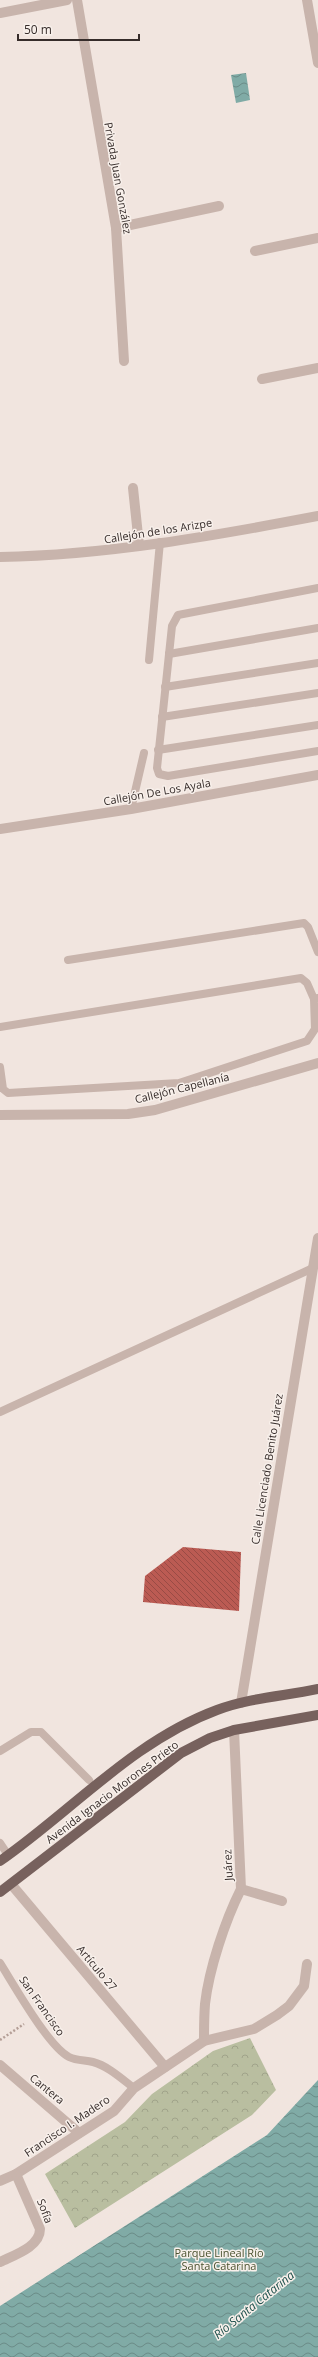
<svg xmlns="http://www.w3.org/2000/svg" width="318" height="2357" font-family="'Open Sans',sans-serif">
  <defs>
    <pattern id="park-crowns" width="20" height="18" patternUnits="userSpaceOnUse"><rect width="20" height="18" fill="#b9bea0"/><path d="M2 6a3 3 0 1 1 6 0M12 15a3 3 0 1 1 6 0" fill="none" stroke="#a0a38a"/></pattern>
    <pattern id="water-waves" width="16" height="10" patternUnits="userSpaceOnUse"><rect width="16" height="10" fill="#80aba6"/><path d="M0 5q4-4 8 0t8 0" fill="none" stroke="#6a8b87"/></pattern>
    <pattern id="building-back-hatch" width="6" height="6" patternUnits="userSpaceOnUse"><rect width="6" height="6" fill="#bb5b53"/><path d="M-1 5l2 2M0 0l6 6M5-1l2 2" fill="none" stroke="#994b45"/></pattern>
  </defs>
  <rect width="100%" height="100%" fill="#f1e5df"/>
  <polygon fill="url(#park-crowns)" points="250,2038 276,2090 252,2115 75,2228 45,2174 125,2122 152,2094 213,2051"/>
  <g fill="url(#water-waves)">
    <polygon points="246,73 250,100 236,103 231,75"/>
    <polygon points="318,2080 318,2357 0,2357 0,2306 267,2135"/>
  </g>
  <polygon fill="url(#building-back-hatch)" points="183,1547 241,1552 239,1611 143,1602 145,1576"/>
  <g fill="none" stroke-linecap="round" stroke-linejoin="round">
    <polyline stroke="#b49e96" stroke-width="2.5" stroke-dasharray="2 2" stroke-linecap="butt" points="0,2040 24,2024"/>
    <g stroke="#c8b4ac" stroke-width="8">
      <polyline points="318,588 178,615 172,626 157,768 159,774 168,776 318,751"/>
      <polyline points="169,654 318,628"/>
      <polyline points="149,660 160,542"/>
      <polyline points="165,687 318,663"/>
      <polyline points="162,717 318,693"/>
      <polyline points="158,750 318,725"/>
      <polyline points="131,809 144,753"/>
      <polyline points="68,960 304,923 308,927 318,952"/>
      <polyline points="0,1027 301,978 307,983 314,999"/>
      <polyline points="0,1067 3,1089 8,1093 179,1083 307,1041 315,1029 314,999 318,998"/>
      <polyline points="0,1412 313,1268"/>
      <polyline points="0,1751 31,1732 41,1732 89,1780"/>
      <polyline points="0,1843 8,1855"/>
      <path d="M0,1963C14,1985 48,2046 69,2057C77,2061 85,2060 93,2062C108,2066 122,2079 134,2088"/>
    </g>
    <g stroke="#c8b4ac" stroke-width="10">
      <polyline points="77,0 116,228 124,361"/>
      <polyline points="0,13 67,0"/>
      <polyline points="116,228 219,206"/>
      <polyline points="255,251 318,238"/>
      <polyline points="262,379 318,368"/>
      <polyline points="133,488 139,545"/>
      <path d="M0,557C107,555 213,536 318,516"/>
      <polyline points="0,829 131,809 318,775"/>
      <polyline points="0,1115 128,1114 155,1110 318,1063"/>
      <polyline points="11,1884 165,2067"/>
      <polyline points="241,1889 282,1901"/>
      <path d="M204,2041C204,2029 204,2017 205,2004C209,1969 225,1921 241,1889L234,1730"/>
      <polyline points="0,2065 79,2133"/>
      <polyline points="0,2181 16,2174 114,2111 134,2088 204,2041 254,2029 277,2015 289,2006 304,1986 307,1964"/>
      <path d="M0,2262C14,2255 40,2247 40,2229L16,2174"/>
    </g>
    <g stroke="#c8b4ac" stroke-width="10">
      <polyline points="307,0 318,63"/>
      <polyline points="241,1703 318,1238"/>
    </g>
    <g stroke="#77615d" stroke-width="10">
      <path d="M0,1861C72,1811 133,1741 217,1710C248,1698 285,1696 318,1689"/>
      <polyline points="0,1892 181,1753 210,1738 234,1730 318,1715"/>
    </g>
  </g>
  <g text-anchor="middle" stroke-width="3" stroke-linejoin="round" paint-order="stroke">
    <g font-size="11" fill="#362c2a" stroke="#f8f0eb">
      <text transform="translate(118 178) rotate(80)" y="4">Privada Juan González</text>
      <text transform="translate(158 531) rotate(-9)" y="4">Callejón de los Arizpe</text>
      <text transform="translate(157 792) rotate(-10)" y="4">Callejón De Los Ayala</text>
      <text transform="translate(182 1088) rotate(-14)" y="4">Callejón Capellanía</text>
      <text transform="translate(267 1469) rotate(-81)" y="4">Calle Licenciado Benito Juárez</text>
      <text transform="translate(112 1792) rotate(-37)" y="4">Avenida Ignacio Morones Prieto</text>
      <text transform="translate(228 1865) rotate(-93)" y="4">Juárez</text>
      <text transform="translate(97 1968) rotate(50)" y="4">Artículo 27</text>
      <text transform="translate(42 2006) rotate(55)" y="4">San Francisco</text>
      <text transform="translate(47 2089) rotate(39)" y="4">Cantera</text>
      <text transform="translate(67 2126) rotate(-34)" y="4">Francisco I. Madero</text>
      <text transform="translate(45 2211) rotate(69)" y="4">Sofía</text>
    </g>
    <g font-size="11" fill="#4b5330" stroke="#f8f0eb">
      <text x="219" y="2257">Parque Lineal Río<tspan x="219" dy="13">Santa Catarina</tspan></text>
    </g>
    <g font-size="12" font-style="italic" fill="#235450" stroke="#f8f0eb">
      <text transform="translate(254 2305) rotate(-39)" y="4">Río Santa Catarina</text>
    </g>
  </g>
  <path d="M18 34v6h121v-6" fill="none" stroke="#362c2a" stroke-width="2"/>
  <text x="24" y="34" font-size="12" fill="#362c2a" stroke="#f8f0eb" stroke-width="3" paint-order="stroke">50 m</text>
</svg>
